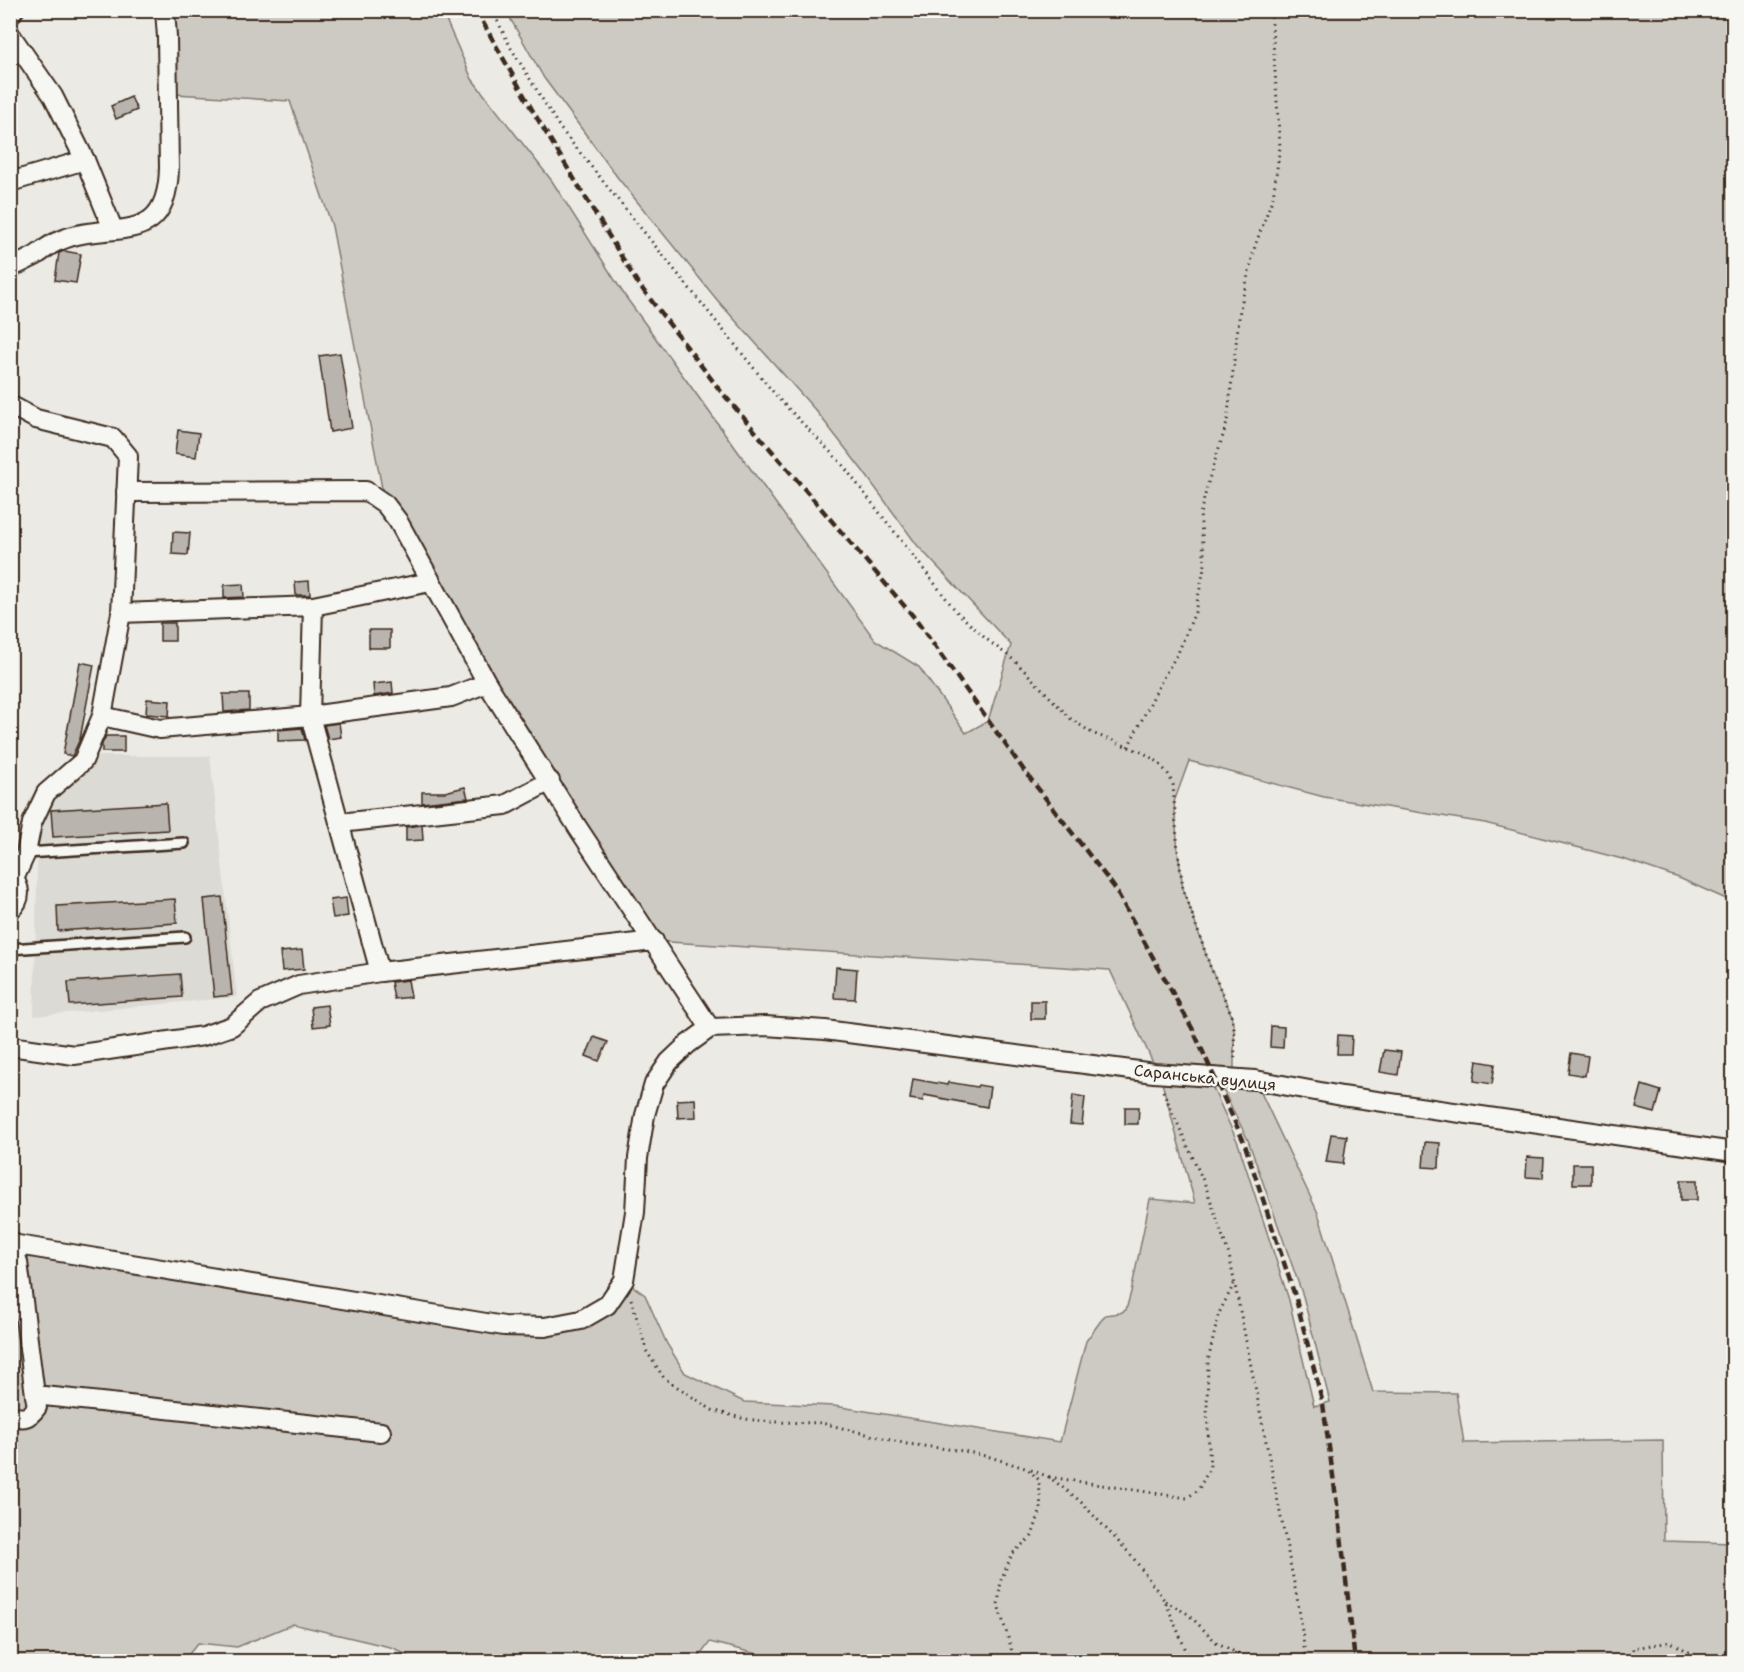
<svg xmlns="http://www.w3.org/2000/svg" width="1744" height="1672" font-family="'Shantell Sans',sans-serif">
  <rect width="100%" height="100%" fill="#ebeae5"/>
  <filter id="ink" filterUnits="userSpaceOnUse"><feTurbulence type="fractalNoise" baseFrequency=".0167" numOctaves="2"/><feDisplacementMap in="SourceGraphic" scale="12" xChannelSelector="R" yChannelSelector="G"/><feConvolveMatrix kernelMatrix="1 2 1 2 8 2 1 2 1" color-interpolation-filters="sRGB"/></filter>
  <g filter="url(#ink)">
    <polygon fill="#dcdad4" points="100,756 210,756 237,997 34,1016 38,829 49,801"/>
    <g fill="#cdcac4" stroke="#847a71" stroke-width="1.5">
      <polygon points="171,11 442,11 472,79 552,181 625,296 875,640 919,667 966,733 988,721 1011,645 917,545 863,471 817,412 718,301 618,178 544,78 506,11 1733,11 1733,902 1679,878 1626,860 1485,823 1324,797 1189,761 1174,802 1178,852 1183,888 1210,966 1230,1011 1234,1028 1234,1073 1155,1067 1110,970 654,941 385,504 332,226 290,101 175,94"/>
      <polygon points="1217,1078 1255,1080 1318,1213 1373,1392 1456,1393 1464,1443 1663,1440 1664,1541 1733,1543 1733,1661 788,1662 710,1642 696,1661 418,1662 394,1648 293,1624 237,1647 198,1643 189,1654 191,1661 11,1661 10,1260 12,1244 504,1326 581,1320 624,1280 645,1295 667,1344 685,1373 744,1402 834,1406 1060,1442 1086,1341 1105,1315 1120,1313 1126,1310 1131,1292 1150,1199 1195,1203 1161,1079 1211,1084 1238,1143 1289,1300 1314,1406 1330,1402 1303,1296 1248,1140"/>
    </g>
    <g fill="#bab4ae" stroke="#3b2a1e" stroke-width="1.5">
      <polygon points="131,97 137,110 116,119 111,106"/>
      <polygon points="64,251 81,254 76,283 55,280 59,253"/>
      <polygon points="340,353 352,428 330,432 319,356"/>
      <polygon points="178,430 199,433 196,457 175,454"/>
      <polygon points="173,532 190,533 188,555 172,554"/>
      <polygon points="309,581 310,595 296,595 295,582"/>
      <polygon points="243,584 244,597 224,598 224,585"/>
      <rect x="160" y="623" width="15" height="18"/>
      <rect x="369" y="630" width="21" height="18"/>
      <polygon points="80,662 94,665 80,739 72,756 63,754"/>
      <polygon points="392,682 393,693 374,696 373,684"/>
      <polygon points="223,694 249,694 249,710 224,712"/>
      <polygon points="147,699 170,701 169,716 146,714"/>
      <polygon points="339,723 341,737 328,739 324,725"/>
      <polygon points="302,728 305,740 278,741 278,730"/>
      <polygon points="106,736 124,736 124,752 102,752 102,744"/>
      <polygon points="465,787 468,798 422,803 422,792 445,792"/>
      <polygon points="166,803 168,830 53,837 51,810"/>
      <polygon points="422,825 423,840 406,841 406,827"/>
      <polygon points="222,897 232,995 214,997 204,899"/>
      <polygon points="346,898 348,916 333,918 330,900"/>
      <polygon points="175,899 177,923 58,931 57,906"/>
      <polygon points="302,950 304,969 282,971 280,952"/>
      <polygon points="836,967 857,969 855,999 834,998"/>
      <polygon points="180,974 182,997 70,1005 68,982"/>
      <polygon points="408,980 411,997 394,999 391,982"/>
      <rect x="1031" y="1001" width="14" height="18"/>
      <polygon points="327,1005 330,1025 313,1027 311,1007"/>
      <polygon points="1271,1026 1284,1027 1283,1048 1270,1047"/>
      <polygon points="1338,1035 1352,1036 1351,1054 1337,1054"/>
      <polygon points="594,1037 608,1042 599,1061 586,1056"/>
      <polygon points="1384,1050 1401,1052 1398,1075 1380,1072"/>
      <polygon points="1571,1053 1588,1056 1585,1076 1568,1073"/>
      <polygon points="1477,1061 1495,1064 1492,1084 1474,1081"/>
      <polygon points="913,1079 947,1085 948,1082 977,1087 978,1085 990,1087 987,1107 924,1095 923,1101 910,1099"/>
      <polygon points="1642,1085 1661,1091 1655,1113 1636,1108"/>
      <polygon points="1073,1095 1085,1097 1082,1125 1070,1124"/>
      <polygon points="695,1099 696,1117 678,1118 677,1100"/>
      <polygon points="1125,1107 1139,1107 1138,1124 1125,1124"/>
      <polygon points="1331,1134 1347,1136 1343,1164 1326,1162"/>
      <polygon points="1425,1142 1440,1143 1439,1168 1423,1167"/>
      <polygon points="1527,1157 1544,1158 1543,1178 1526,1177"/>
      <rect x="1573" y="1164" width="18" height="20"/>
      <rect x="1681" y="1180" width="16" height="20"/>
    </g>
    <g fill="none" stroke-linecap="round" stroke-linejoin="round">
      <g stroke="#3b2a1e" stroke-width="14">
        <g id="service">
          <polyline points="10,23 19,10"/>
          <polyline points="26,853 184,843"/>
          <polyline points="10,949 185,937"/>
        </g>
      </g>
      <g stroke="#3b2a1e" stroke-width="22">
        <g id="minor">
          <polyline points="10,34 53,96 85,160 113,229"/>
          <polyline points="10,182 85,160"/>
          <path d="M10,268C19,264 27,260 35,256C43,251 50,244 59,241C110,218 167,252 169,168L167,37L165,10"/>
          <polyline points="10,405 36,419 113,438 128,456 121,613 102,716 83,761 46,793 32,823 26,853 14,879"/>
          <polyline points="126,492 366,491 385,504 398,521 487,683 578,828 710,1028"/>
          <polyline points="313,606 310,716 380,972"/>
          <polyline points="121,613 313,606 430,582"/>
          <polyline points="102,716 160,729 310,716 451,697 487,683"/>
          <polyline points="340,823 505,805 550,781"/>
          <path d="M10,876C22,886 22,900 10,910"/>
          <polyline points="710,1028 765,1026 825,1030 1154,1073 1255,1080 1342,1096 1734,1152"/>
          <polyline points="10,1046 74,1055 203,1036 232,1026 260,1002 299,985 380,972 654,941"/>
          <polyline points="10,1240 18,1262 35,1395 381,1432"/>
          <polyline points="12,1244 504,1326 545,1327 581,1320 607,1305 624,1280 635,1212 638,1158 645,1115 654,1084 669,1062 688,1044 710,1028"/>
          <path d="M10,1415C24,1420 29,1418 37,1407L35,1395"/>
        </g>
      </g>
      <g stroke="#3b2a1e" stroke-width="3" stroke-dasharray="1.5 4.5" stroke-linecap="butt">
        <polyline points="492,10 511,48 560,128 778,398 841,463 956,611 985,638 1015,661 1071,719 1092,733 1144,753 1158,762 1168,774 1173,785 1178,852 1183,888 1210,966 1230,1011 1234,1028 1235,1061"/>
        <polyline points="1128,747 1164,676 1178,653 1195,612 1205,564 1200,514 1210,476 1227,423 1240,309 1255,246 1273,197 1280,147 1271,10"/>
        <polyline points="1163,1091 1206,1187 1229,1255 1299,1608 1306,1662"/>
        <polyline points="631,1299 647,1352 664,1378 712,1410 745,1419 772,1422 822,1423 907,1444 964,1451 990,1457 1028,1469 1039,1480 1041,1509 1032,1536 1012,1554 1001,1580 998,1605 1011,1647 1013,1662"/>
        <polyline points="1031,1470 1049,1477 1079,1500 1131,1555 1165,1601 1191,1662"/>
        <polyline points="1049,1477 1187,1498 1198,1490 1210,1468 1207,1408 1208,1361 1219,1313 1234,1284"/>
        <polyline points="1165,1601 1188,1614 1216,1642 1246,1658"/>
        <polyline points="1246,1662 1246,1658 1248,1662"/>
        <polyline points="1633,1662 1633,1648 1671,1642 1707,1662"/>
      </g>
      <use href="#service" stroke="#f6f6f2" stroke-width="9"/>
      <use href="#minor" stroke="#f6f6f2" stroke-width="18"/>
      <polyline stroke="#3b2a1e" stroke-width="4.5" stroke-dasharray="9 4.5" stroke-linecap="butt" points="476,10 534,113 637,282 719,389 913,616 1023,769 1114,887 1192,1028 1244,1142 1296,1299 1323,1404 1340,1526 1355,1662"/>
    </g>
  </g>
  <g text-anchor="middle" stroke-width="5" stroke-linejoin="round" paint-order="stroke">
    <g font-size="16" fill="#3b2a1e" stroke="#f6f6f2">
      <text transform="translate(1205 1077) rotate(6)" y="6">Саранська вулиця</text>
    </g>
  </g>
  <rect width="1744" height="1672" fill="none" stroke="#f6f6f2" stroke-width="36"/>
  <rect x="18" y="18" width="1708" height="1636" fill="none" stroke="#3b2a1e" stroke-width="2" filter="url(#ink)"/>
</svg>
